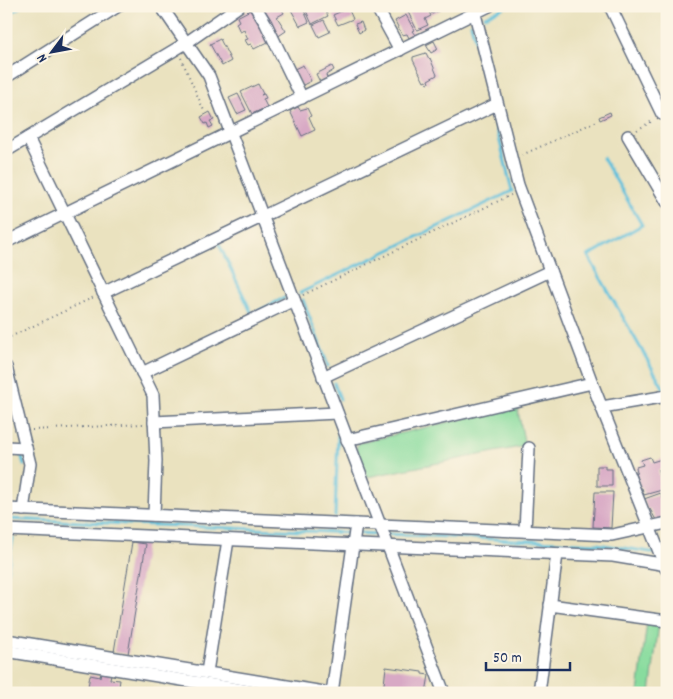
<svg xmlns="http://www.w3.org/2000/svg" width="673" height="699" font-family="Dekko,sans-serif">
  <rect width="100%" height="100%" fill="#fcf5e5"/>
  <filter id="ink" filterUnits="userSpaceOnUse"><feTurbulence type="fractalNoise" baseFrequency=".02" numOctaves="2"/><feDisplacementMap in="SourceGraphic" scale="10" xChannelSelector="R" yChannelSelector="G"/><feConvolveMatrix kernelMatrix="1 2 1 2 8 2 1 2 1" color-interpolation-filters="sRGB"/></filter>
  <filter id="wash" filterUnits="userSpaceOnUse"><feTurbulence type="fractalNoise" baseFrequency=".0096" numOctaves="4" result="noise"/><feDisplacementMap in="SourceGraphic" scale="20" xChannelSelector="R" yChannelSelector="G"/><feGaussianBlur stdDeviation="1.12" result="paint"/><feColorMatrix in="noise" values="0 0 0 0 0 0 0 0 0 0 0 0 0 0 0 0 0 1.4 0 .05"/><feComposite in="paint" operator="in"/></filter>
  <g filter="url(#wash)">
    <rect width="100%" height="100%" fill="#eae2bf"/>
    <g fill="#88dc9e" stroke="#52867e">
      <polygon points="517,406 525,446 367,477 356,448 359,443"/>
      <polygon points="647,622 659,623 650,693 638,693"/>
    </g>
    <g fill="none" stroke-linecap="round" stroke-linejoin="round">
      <g stroke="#5ec0dc" stroke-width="3">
        <polyline points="6,16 21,6"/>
        <polyline points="485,16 507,6"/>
        <polyline points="471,24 490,101"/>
        <polyline points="603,158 642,225 588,256 664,389"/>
        <polyline points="219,244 252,314 284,298"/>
        <polyline points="300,293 512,191 493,113"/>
        <polyline points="303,300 328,366"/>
        <polyline points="334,383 340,399"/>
        <polyline points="19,453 21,453 24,465"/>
        <polyline points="335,516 338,436"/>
        <polyline points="6,519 380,534"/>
        <polyline points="387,534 597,544 657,553"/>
        <polyline points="6,579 13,538"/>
      </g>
    </g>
    <g id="blocks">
      <g fill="#d8a9c5">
        <polygon points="260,6 280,6 284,13 277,17 286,31 277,37"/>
        <polygon points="289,6 302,6 309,22 300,26"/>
        <polygon points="304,6 323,6 328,16 312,24"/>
        <polygon points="405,6 426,6 431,16 425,19 428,25 417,30"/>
        <polygon points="429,6 438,6 440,10 432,14"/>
        <polygon points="254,8 270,41 254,49 251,44 248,45 245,40 248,39 244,30 240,32 236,23 239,21 237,17"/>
        <polygon points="348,8 353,19 338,25 333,15"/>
        <polygon points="406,15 414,30 412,31 415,35 409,38 407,34 402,35 395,21"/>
        <polygon points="324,20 330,32 319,37 313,25"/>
        <polygon points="361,22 364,30 359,33 355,24"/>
        <polygon points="220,39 231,61 222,66 210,44"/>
        <polygon points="434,41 438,49 431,53 426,45"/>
        <polygon points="426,53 429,59 430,58 437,75 428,80 429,83 427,84 426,81 424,82 413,60 413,57"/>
        <polygon points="303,65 311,81 301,86 292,70"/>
        <polygon points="332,66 334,70 326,75 327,78 320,82 316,74"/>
        <polygon points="258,84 263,94 261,95 264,94 266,98 263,99 267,107 252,114 241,92"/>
        <polygon points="238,94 246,110 237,114 229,98"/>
        <polygon points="298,107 300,110 307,108 311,116 309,117 315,130 302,136 290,111"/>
        <polygon points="210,112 214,120 210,121 213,126 209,128 207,123 205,124 201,117"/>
        <polygon points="610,112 611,115 600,120 599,117"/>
        <polygon points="667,421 667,431 665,432 663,422"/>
        <polygon points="667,454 667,468 658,470 662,490 644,495 642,488 640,488 635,473 637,473 636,467 643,465 641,460 650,457 652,462 665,458 664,455"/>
        <polygon points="597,466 605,466 605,469 612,469 612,486 597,486"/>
        <polygon points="595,492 613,492 611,528 593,527"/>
        <polygon points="661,493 662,498 665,497 666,502 664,503 667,510 667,517 656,520 650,509 647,509 644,499"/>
        <polygon points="132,542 146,544 128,654 114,652"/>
        <polygon points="386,667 422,672 422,674 429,675 426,693 383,693"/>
        <polygon points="101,672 111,674 110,679 120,680 118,693 87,693 90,675 100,677"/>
      </g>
    </g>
  </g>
  <g filter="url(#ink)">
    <use href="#blocks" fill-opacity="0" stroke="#636e80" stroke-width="1"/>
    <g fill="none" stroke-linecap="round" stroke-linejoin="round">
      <g stroke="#636e80" stroke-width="14">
        <g id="minor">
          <polyline points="161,6 209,76 444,693"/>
          <polyline points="255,6 266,24 302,98"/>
          <polyline points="376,6 400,50"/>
          <polyline points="473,6 518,185 592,383 666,569"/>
          <polyline points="610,6 662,114"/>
          <polyline points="6,77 118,6"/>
          <polyline points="628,136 667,202"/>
          <polyline points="28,138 153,395 156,461 154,515"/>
          <polyline points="6,151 186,43 239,6"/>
          <polyline points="6,242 489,6"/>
          <polyline points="103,293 497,104"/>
          <polyline points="6,367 30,464 23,510"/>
          <polyline points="142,373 294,300"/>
          <polyline points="323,377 550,271"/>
          <polyline points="602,407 667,396"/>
          <polyline points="154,422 337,413"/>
          <polyline points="347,440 592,383"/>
          <polyline points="6,447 26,448"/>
          <polyline points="6,509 356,524"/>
          <polyline points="6,530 613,556 667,565"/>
          <polyline points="525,531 529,448"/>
          <polyline points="550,605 667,621"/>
          <polyline points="6,640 330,693"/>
          <polyline points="6,651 261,693"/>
          <polyline points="207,672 228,540"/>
          <polyline points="332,693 356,524 612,535 667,523"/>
          <polyline points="539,693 557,554"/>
        </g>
      </g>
      <g stroke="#636e80" stroke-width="2" stroke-dasharray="1 4" stroke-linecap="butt">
        <polyline points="181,58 205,113"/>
        <polyline points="637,130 654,120"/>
        <polyline points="522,155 597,121"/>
        <polyline points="303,295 511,195"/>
        <polyline points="6,339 94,297"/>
        <polyline points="32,430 143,424"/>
        <polyline points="6,557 9,542"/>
      </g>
      <use href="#minor" stroke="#fff" stroke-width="11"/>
    </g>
  </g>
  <rect width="673" height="699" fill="none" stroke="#fcf5e5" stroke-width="25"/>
  <g transform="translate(52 52) rotate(238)" stroke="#fcf5e5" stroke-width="4" paint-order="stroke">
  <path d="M0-4L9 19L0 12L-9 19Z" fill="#1b2f5e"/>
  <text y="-8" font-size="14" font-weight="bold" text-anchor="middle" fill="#1b2f5e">N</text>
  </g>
  <path d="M486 662v8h84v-8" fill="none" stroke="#1b2f5e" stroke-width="2.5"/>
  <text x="493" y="662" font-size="15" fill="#1b2f5e" stroke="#fcf5e5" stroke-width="4" paint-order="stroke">50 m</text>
</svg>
